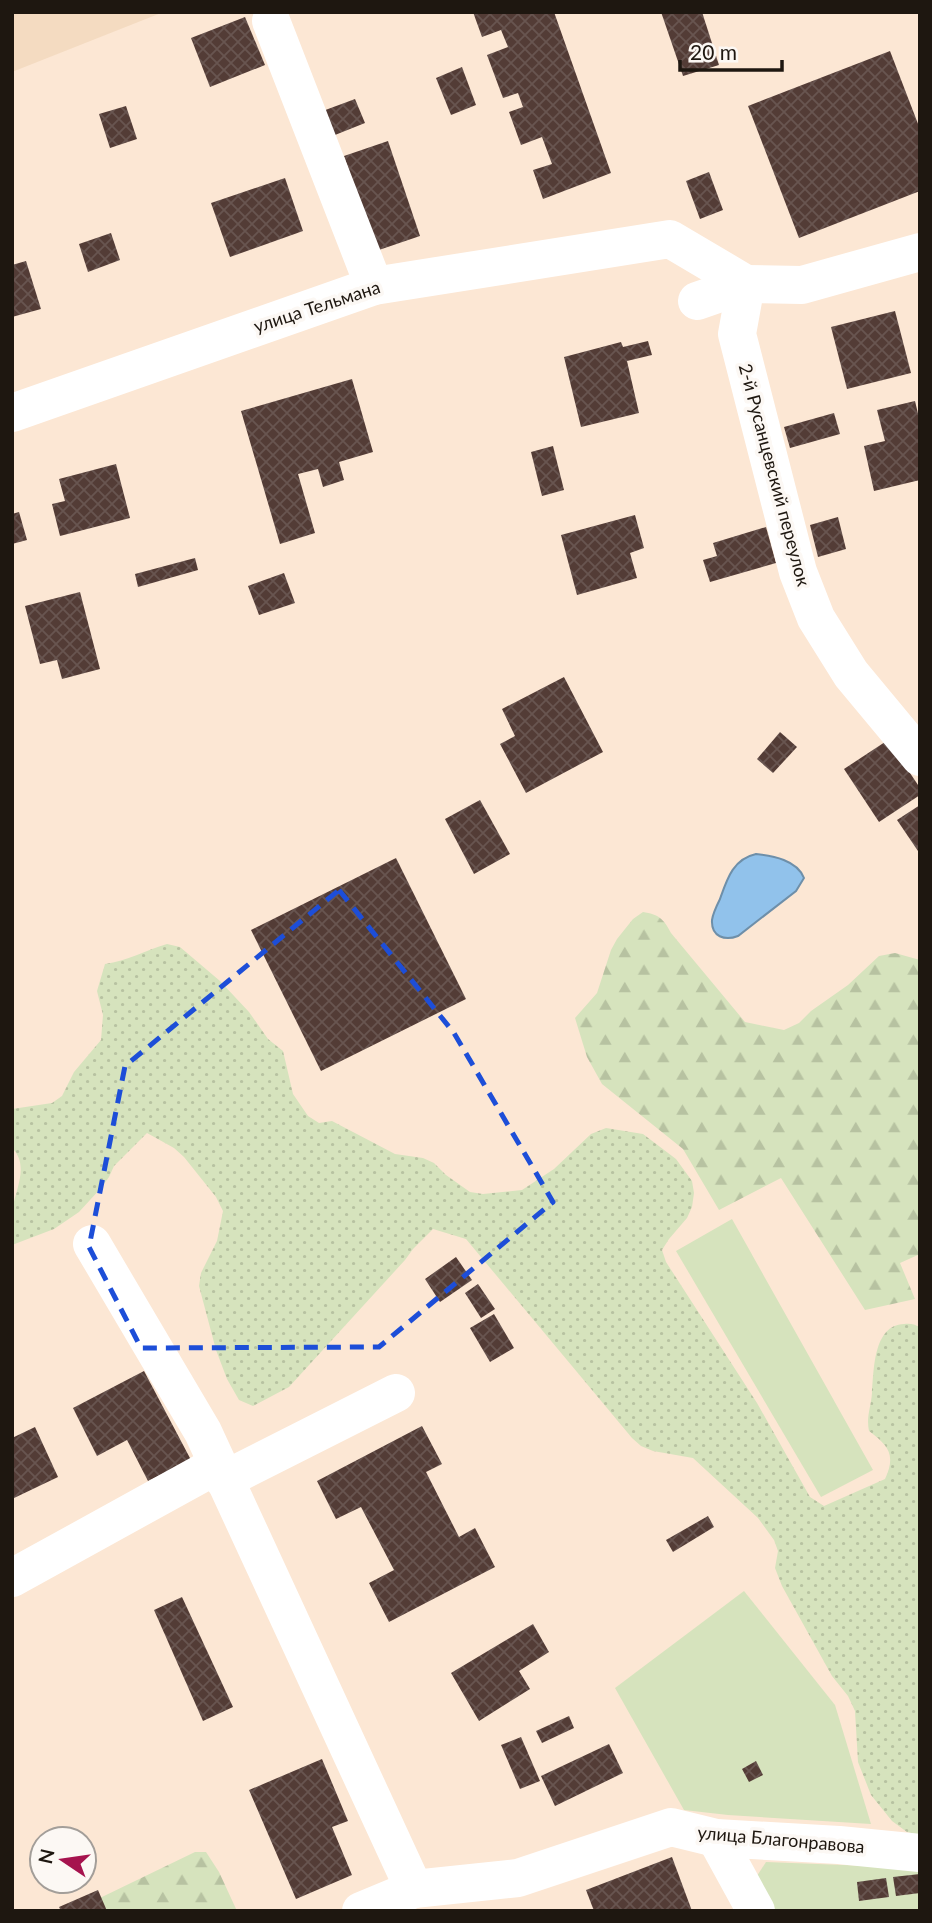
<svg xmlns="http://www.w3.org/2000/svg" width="932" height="1923" font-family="Lato,sans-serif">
  <defs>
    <pattern id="grass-dots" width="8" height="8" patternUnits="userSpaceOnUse" patternTransform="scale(1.75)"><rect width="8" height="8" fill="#d6e3bd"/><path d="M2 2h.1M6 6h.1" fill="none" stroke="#b7c2a1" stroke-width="1.8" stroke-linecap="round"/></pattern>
    <pattern id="forest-firs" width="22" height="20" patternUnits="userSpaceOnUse" patternTransform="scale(1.75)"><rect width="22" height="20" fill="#d6e3bd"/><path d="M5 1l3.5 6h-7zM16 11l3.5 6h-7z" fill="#b7c2a1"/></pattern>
    <pattern id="building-cross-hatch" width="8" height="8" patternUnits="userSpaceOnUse" patternTransform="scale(1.75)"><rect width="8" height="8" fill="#533c36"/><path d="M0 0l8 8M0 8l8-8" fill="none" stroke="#685550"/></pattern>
  </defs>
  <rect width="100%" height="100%" fill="#fce7d4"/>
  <polygon fill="#f4dbc1" points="12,12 161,12 161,13 12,72"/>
  <path fill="url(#grass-dots)" d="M167,944L180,947L220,981L249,1012L268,1039L283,1051L293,1094L308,1116L319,1123L332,1121L395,1154L423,1158L434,1163L446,1175L470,1192L483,1194L522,1190L554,1169L591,1134L606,1128L643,1134L676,1159L692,1181L694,1193L692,1207L687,1218L669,1239L662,1250L666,1262L757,1403L810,1497L824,1506L885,1479C896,1455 889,1446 869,1431C866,1417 871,1407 872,1393C874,1371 873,1325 904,1324C910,1323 914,1324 920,1327V1835L907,1832L892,1821L871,1795L858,1762L855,1711L848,1696L832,1676L782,1586L775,1568L778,1551L774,1540L758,1518L693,1458L653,1451L641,1446L632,1438L466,1239L433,1229L413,1249L405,1260L289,1387L253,1406L239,1400L227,1379L216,1350L199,1286L201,1273L217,1241L223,1211L216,1197L184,1157L174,1148L147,1133L114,1166L109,1177L101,1188L79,1212L54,1229L12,1245C12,1234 11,1222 12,1211C15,1191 30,1165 12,1148V1109L52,1103L62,1096L74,1072L101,1040L103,1015L97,991L105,964C127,961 146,950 167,944Z"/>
  <g fill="url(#forest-firs)">
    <path d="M643,912C658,914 664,919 671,933L745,1022L784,1030L799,1023L811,1011L848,985L879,956L895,953L920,960V1254L900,1263L915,1299L865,1310L781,1178L719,1210L683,1149L602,1084L587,1057L575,1018L597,993L611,950L617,939L633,919Z"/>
    <polygon points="195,1852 206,1852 219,1872 237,1911 73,1911"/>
  </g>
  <g fill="#d6e3bd">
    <polygon points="732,1219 873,1470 821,1497 676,1251"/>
    <polygon points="744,1591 835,1705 871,1824 728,1815 684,1810 615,1688"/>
    <polygon points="766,1862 920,1868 920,1911 767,1911 753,1882"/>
  </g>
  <path fill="#91c2eb" stroke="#6e8fa9" stroke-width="2" d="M756,854C773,856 797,860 804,878L796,891L738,936C725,941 711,937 712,920C713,913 717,905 720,899C727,879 733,859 756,854Z"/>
  <g fill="url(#building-cross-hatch)">
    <polygon points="473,12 554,12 611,173 543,199 533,170 552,164 542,137 521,145 509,112 523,107 518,93 503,98 487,55 508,47 501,30 482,37"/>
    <polygon points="661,12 702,12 719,65 683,76"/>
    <polygon points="245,17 265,65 210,87 191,38"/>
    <polygon points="890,51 920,129 920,191 799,238 748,106"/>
    <polygon points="462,67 476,105 451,115 436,78"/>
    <polygon points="355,99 365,123 330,137 320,112"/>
    <polygon points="126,106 137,139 110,148 99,114"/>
    <polygon points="388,141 420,236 376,251 344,156"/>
    <polygon points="709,172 723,210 700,219 686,181"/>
    <polygon points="285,178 303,231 230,257 211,203"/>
    <polygon points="111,233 120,260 88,272 79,244"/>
    <polygon points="26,261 41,309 12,317 12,265"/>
    <polygon points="895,311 911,373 847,389 831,327"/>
    <polygon points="648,341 652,355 627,361 639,413 581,427 564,357 621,342 623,347"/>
    <polygon points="352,379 373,452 339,462 344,480 323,487 318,469 298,474 315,533 280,544 241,411"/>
    <polygon points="915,401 920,422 920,480 874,491 864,446 885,441 877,410"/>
    <polygon points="834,413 840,434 790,448 784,427"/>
    <polygon points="553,446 564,490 542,496 531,452"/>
    <polygon points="116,464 130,518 60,536 52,504 65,501 59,479"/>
    <polygon points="19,512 27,540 12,544 12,514"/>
    <polygon points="635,515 644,548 630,553 637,578 577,595 561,535"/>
    <polygon points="838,517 846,549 818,557 810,525"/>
    <polygon points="766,527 776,563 710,582 703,560 717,556 713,543"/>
    <polygon points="195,558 198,570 138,587 135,574"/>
    <polygon points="284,573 295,603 259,615 248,586"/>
    <polygon points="80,592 100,669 62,679 57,660 40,664 25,606"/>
    <polygon points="564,677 603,752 526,793 500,744 515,736 502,709"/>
    <polygon points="780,732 797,747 773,773 757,759"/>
    <polygon points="888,740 920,788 920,795 879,822 844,769"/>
    <polygon points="480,800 510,854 474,874 445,819"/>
    <polygon points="920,805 920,854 897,820"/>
    <polygon points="396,858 466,999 321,1071 251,930"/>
    <polygon points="456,1257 472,1280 440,1302 425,1279"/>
    <polygon points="478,1284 495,1309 481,1318 465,1293"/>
    <polygon points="494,1314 514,1348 490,1362 470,1328"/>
    <polygon points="144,1371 191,1460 148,1481 127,1440 97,1456 73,1408"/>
    <polygon points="422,1426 442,1464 426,1472 459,1537 475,1528 495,1567 389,1622 369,1583 394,1570 361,1507 336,1519 317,1481"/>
    <polygon points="35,1427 58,1477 12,1499 12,1438"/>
    <polygon points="708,1516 714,1527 673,1552 666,1540"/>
    <polygon points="182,1597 233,1707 203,1721 154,1610"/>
    <polygon points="533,1624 549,1652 519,1671 530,1689 479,1721 451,1673"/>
    <polygon points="569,1716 574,1728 542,1743 536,1731"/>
    <polygon points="521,1737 540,1781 520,1789 501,1745"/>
    <polygon points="609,1744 623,1773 555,1806 541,1776"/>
    <polygon points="322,1759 348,1821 332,1827 352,1875 296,1899 249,1790"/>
    <polygon points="756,1761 763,1775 749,1782 742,1769"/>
    <polygon points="672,1857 692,1911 594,1911 586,1890"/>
    <polygon points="920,1874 920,1893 896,1896 893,1877"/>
    <polygon points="886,1878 889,1897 859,1901 857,1882"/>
    <polygon points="98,1890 107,1911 61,1911 59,1907"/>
  </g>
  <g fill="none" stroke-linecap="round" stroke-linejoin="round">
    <g stroke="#fff" stroke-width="38">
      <polyline points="271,21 374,286"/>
      <polyline points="746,284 737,334 798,572 816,618 851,674 920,757"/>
      <polyline points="697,301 746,284 802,285 920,252"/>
      <polyline points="12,413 374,286 670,239 746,284"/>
      <polyline points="92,1244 203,1432 414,1889"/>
      <polyline points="224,1480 396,1393"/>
      <polyline points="12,1578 217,1465"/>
      <polyline points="716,1838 756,1911"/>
      <polyline points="361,1911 414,1889 518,1878 671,1827 716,1838 839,1845 920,1853"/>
    </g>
  </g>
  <path fill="none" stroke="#1d4ed8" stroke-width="5" stroke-dasharray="14 9" stroke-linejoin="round" d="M339,890L454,1033L553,1202L379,1347L141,1348L89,1247L125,1066Z"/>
  <g text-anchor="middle" stroke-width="7" stroke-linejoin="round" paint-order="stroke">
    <g font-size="18" fill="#1e1710" stroke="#fcf8f4">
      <text transform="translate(317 307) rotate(-18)" y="6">улица Тельмана</text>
      <text transform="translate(774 475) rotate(75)" y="6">2-й Русанцевский переулок</text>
      <text transform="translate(781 1840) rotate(5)" y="6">улица Благонравова</text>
    </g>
  </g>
  <rect width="932" height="1923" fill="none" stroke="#1e1710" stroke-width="28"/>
  <g transform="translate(63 1860) rotate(283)"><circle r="33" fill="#fcf8f4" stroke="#a39e99" stroke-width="2"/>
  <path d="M0-5L12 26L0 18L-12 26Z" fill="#a6134e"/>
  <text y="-10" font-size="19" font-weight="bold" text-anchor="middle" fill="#1e1710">N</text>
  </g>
  <path d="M680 60v10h102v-10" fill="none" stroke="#1e1710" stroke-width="3.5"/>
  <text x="690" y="60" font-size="21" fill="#1e1710" stroke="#fcf8f4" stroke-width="5" paint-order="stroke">20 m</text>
</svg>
